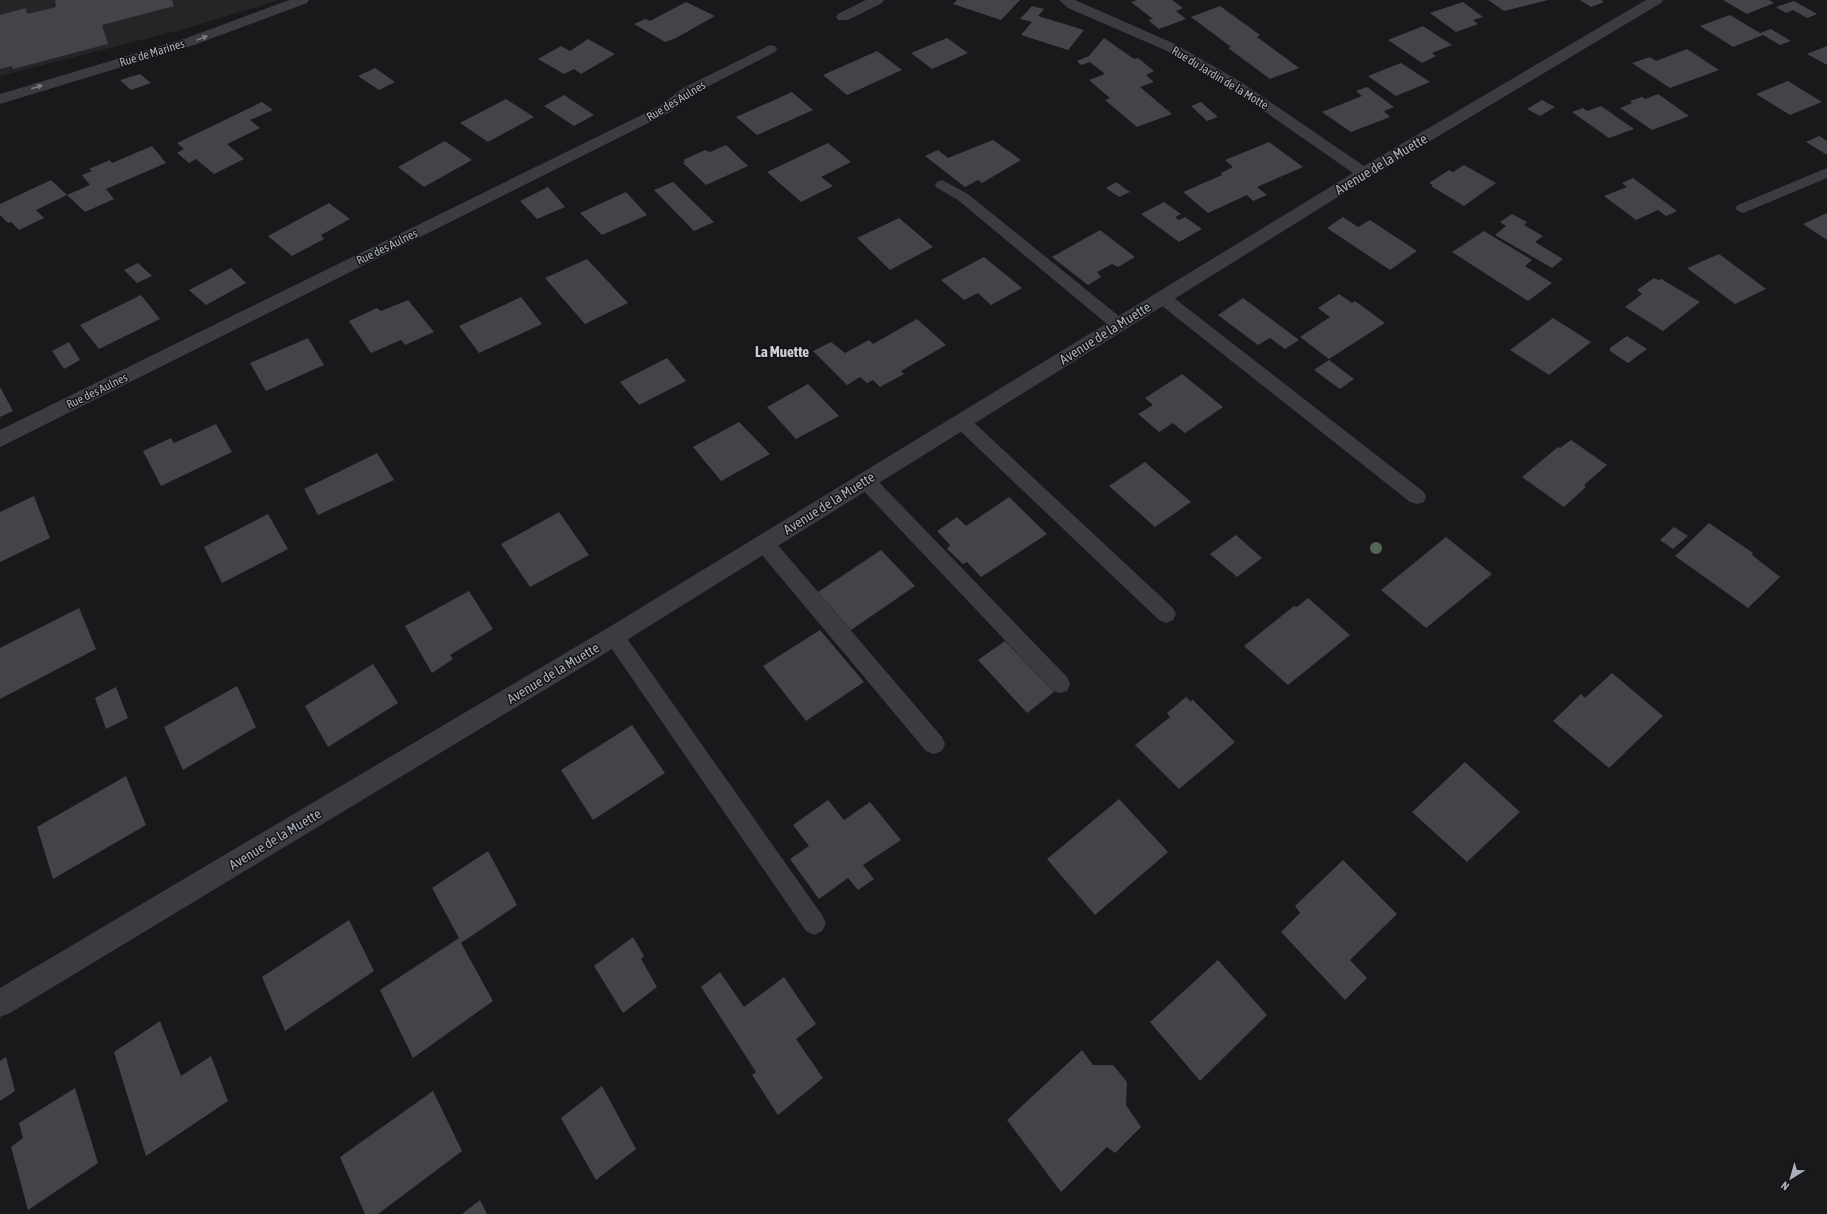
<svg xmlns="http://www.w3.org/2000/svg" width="1827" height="1214" font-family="'Asap Condensed',sans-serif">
  <rect width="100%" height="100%" fill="#19191b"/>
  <polygon fill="#252528" points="0,0 279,0 184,29 0,76"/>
  <g fill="#434448">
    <polygon points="55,0 172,0 174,6 102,25 108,44 13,69 12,66 0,69 0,15 26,8 27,14 56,7"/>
    <polygon points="957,0 1020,0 1001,20 953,4"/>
    <polygon points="1137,0 1172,0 1183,8 1176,11 1186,19 1159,29 1148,20 1153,19 1131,2"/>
    <polygon points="1488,0 1548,0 1504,11"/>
    <polygon points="1580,0 1601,0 1604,2 1591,7"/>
    <polygon points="1723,0 1769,0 1774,3 1747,14"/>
    <polygon points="1794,1 1817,14 1807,18 1793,10 1786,13 1776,7"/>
    <polygon points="686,2 715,16 676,38 665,42 634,24 645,19 650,21"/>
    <polygon points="1463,2 1483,17 1473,20 1478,24 1456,32 1430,13"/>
    <polygon points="1032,6 1044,9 1038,16 1084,30 1068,50 1021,35 1032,22 1020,19"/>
    <polygon points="1220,6 1260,35 1257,37 1299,68 1270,79 1228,48 1231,47 1191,17"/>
    <polygon points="1730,15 1760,33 1771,29 1791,41 1780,45 1763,35 1733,47 1700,26"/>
    <polygon points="1423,26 1452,45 1432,53 1436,56 1422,63 1388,40"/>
    <polygon points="947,38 968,53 932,69 911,53"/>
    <polygon points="1104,38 1134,59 1138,58 1154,71 1146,75 1154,82 1140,87 1172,114 1137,127 1105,100 1110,98 1089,80 1105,74 1090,62 1081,65 1077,61 1089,56"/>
    <polygon points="588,39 615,54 581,74 574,69 564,74 538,59 561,46 570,51"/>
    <polygon points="1827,46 1827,65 1807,54"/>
    <polygon points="1687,49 1719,70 1670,88 1632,63 1650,57 1656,61"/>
    <polygon points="877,51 902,70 847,95 823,75"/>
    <polygon points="1401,63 1430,82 1396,96 1368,76"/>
    <polygon points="375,68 395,82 379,90 358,76"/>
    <polygon points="140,74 151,83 131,90 120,80"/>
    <polygon points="1788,81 1822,102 1790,115 1756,94"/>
    <polygon points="1367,87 1394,107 1384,111 1390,117 1351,132 1322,112 1362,96 1356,91"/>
    <polygon points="792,92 813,110 757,135 736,117"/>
    <polygon points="1658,94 1689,116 1652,130 1620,108 1632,103 1630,101 1642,97 1645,99"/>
    <polygon points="564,95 594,115 574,126 544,106"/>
    <polygon points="506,99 534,117 488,142 460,123"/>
    <polygon points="1542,100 1555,107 1540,116 1527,109"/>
    <polygon points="262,102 273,110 250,120 260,128 227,144 244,159 214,174 196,159 189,163 177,153 184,149 177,143"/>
    <polygon points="1201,102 1218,117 1207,121 1191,106"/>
    <polygon points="1601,106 1634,129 1609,138 1572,112 1583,108 1587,111"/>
    <polygon points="1819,136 1827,141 1827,155 1806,142"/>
    <polygon points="993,140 1021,160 982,183 978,180 965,187 925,156 938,150 948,158"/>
    <polygon points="445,141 472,160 424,187 398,167"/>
    <polygon points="1269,142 1303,167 1257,187 1267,195 1253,201 1247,195 1208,213 1183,192 1222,175 1221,173 1233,167 1225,160"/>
    <polygon points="828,143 851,162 821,177 833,186 801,202 767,172"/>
    <polygon points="726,145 748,166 706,185 683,163 685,162 683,160 705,150 710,152"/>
    <polygon points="152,146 166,163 106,189 114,199 85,212 67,195 90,185 82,175 92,171 89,169 110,160 112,163"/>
    <polygon points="1464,165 1496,183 1464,206 1431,186 1433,185 1429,183 1449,170 1453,172"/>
    <polygon points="1633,178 1677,211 1666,216 1658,210 1636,220 1604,196 1627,187 1622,183"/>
    <polygon points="51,180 67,195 36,210 44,218 19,230 11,222 8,223 0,215 0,204"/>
    <polygon points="673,182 714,222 694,231 654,190"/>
    <polygon points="1116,182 1130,192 1119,197 1106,188"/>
    <polygon points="548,187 565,207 537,219 520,201"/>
    <polygon points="626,192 647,215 602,235 580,213"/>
    <polygon points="1164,202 1181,214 1175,217 1179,220 1185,217 1202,229 1179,242 1141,214"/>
    <polygon points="329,203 350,219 321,235 324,239 292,256 268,236"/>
    <polygon points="1827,213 1827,240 1803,224"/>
    <polygon points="1512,214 1527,222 1524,225 1543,236 1535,242 1563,259 1552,268 1495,235 1506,226 1500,222"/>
    <polygon points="1343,217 1358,227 1370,220 1417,251 1390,270 1327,228"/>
    <polygon points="899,218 933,247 890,270 857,238"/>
    <polygon points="1100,230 1135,257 1118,267 1112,264 1097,272 1101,277 1088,285 1052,257"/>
    <polygon points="1484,231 1532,260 1525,266 1552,283 1528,301 1452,252"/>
    <polygon points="1719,254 1750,277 1766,289 1735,304 1687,268"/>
    <polygon points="984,257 1022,288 991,305 978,293 964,300 941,280"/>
    <polygon points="587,259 628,303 585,324 545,278"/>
    <polygon points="138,263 152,276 137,283 124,270"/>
    <polygon points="231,268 246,283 206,305 189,290"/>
    <polygon points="1654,278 1658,280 1661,279 1700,302 1663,331 1625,307 1642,294 1637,290"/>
    <polygon points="1339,294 1352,303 1355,301 1385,323 1329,359 1300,337 1330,317 1318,308"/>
    <polygon points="141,295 160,319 99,349 80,325"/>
    <polygon points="521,297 542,324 479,353 459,326"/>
    <polygon points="1243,298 1299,340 1285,349 1270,338 1258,345 1218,315"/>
    <polygon points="408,300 434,332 405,345 401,340 371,353 349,321 377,308 381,311"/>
    <polygon points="1553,318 1591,342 1549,375 1510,350"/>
    <polygon points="917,319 946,345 901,371 904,374 880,387 873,380 867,383 860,377 847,385 813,351 831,342 845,353 869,340 873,344"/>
    <polygon points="1627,336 1647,349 1628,363 1610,351 1610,348"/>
    <polygon points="308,338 324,365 266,391 250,363"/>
    <polygon points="69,342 80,360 64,369 52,351"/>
    <polygon points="667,358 686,381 639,405 620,382"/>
    <polygon points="1329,360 1354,379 1340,389 1314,370"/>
    <polygon points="1182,374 1223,407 1185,433 1173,423 1159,432 1138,414 1153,405 1145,398"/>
    <polygon points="808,384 839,416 796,439 767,407"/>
    <polygon points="0,387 13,411 0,417"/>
    <polygon points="739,422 770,454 721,481 693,447"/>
    <polygon points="216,424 232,452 161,486 143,451 171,438 174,443"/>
    <polygon points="1571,440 1607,465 1584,485 1586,487 1564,507 1522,477 1558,447 1560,448"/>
    <polygon points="377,453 394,480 318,515 304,489"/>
    <polygon points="1145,462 1191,502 1155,527 1109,486"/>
    <polygon points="34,496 50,538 0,562 0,512"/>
    <polygon points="1009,497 1047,534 981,577 967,562 963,564 947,549 950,545 937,531 957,517 966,526"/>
    <polygon points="559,512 589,555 530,587 501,544"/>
    <polygon points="268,514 288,549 222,583 204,547"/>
    <polygon points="1709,523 1753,553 1752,555 1780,577 1748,608 1675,556"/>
    <polygon points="1674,527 1688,536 1673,549 1660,540"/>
    <polygon points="1236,535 1262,558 1237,577 1210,554"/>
    <polygon points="1446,537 1492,574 1426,628 1381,590"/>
    <polygon points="881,550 915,586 851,630 818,592"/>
    <polygon points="469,591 493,629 450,655 453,659 432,673 405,626"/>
    <polygon points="1308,598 1350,635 1288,685 1244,646 1294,606 1297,607"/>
    <polygon points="79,608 96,649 0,699 0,648"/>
    <polygon points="820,630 864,682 806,721 763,666"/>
    <polygon points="1005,641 1054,692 1027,713 978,660"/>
    <polygon points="373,664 398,703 328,747 305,706"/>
    <polygon points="1612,673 1663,716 1609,768 1553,721 1581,694 1585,698"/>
    <polygon points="237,686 256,727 183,770 164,727"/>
    <polygon points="116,687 128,718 106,729 95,698"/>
    <polygon points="1186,697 1191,702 1192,699 1235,742 1179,789 1135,745 1170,717 1167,713"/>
    <polygon points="632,725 665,773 593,820 561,770"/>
    <polygon points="1465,762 1520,812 1467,862 1412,812"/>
    <polygon points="126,776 146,825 53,879 37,827"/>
    <polygon points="1119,799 1168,852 1095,915 1047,859"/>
    <polygon points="828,800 844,820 870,802 901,840 863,865 874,879 858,890 848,878 819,899 790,859 809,846 793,825"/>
    <polygon points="488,851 517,905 461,943 493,1001 413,1058 380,990 459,938 432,888"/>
    <polygon points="1343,860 1397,914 1350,960 1367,978 1345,1000 1281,932 1300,913 1295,906"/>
    <polygon points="349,920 374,971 285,1031 262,977"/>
    <polygon points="633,937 644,956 641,959 657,987 623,1013 594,966"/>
    <polygon points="1218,960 1267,1015 1200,1081 1150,1022"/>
    <polygon points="720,972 744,1007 784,977 816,1024 796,1039 823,1078 778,1115 752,1075 756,1072 701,987"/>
    <polygon points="160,1021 181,1076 211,1056 228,1101 146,1156 114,1052"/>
    <polygon points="1082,1050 1093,1065 1113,1065 1127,1082 1126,1105 1141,1127 1115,1153 1107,1147 1061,1192 1007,1120"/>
    <polygon points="6,1057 15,1091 0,1101 0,1061"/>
    <polygon points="602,1086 636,1149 596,1180 561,1118"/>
    <polygon points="75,1088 98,1163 28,1210 11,1147 23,1138 19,1123"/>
    <polygon points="433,1091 462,1151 378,1214 365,1214 340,1157"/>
    <polygon points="480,1200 487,1214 462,1214"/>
  </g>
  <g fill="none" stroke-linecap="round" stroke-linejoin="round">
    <g fill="#3b3c42" fill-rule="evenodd">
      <polygon points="1827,168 1827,178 1748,211 1743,213 1738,211 1735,208 1738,205"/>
      <polygon points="942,180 968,194 1125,321 1127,325 1125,329 1119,331 1113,329 958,200 937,188 935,185 937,182"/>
      <polygon points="1163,292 1169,294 1424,492 1426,497 1424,502 1417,504 1410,502 1157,302 1155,298 1157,294"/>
      <polygon points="962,415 968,417 1173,608 1176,614 1173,620 1166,623 1159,620 956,427 953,422 956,417"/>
      <polygon points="866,474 873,476 1067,677 1070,684 1067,691 1060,693 1053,691 859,486 857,481 859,476"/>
      <polygon points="764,535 771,537 942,737 945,744 942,751 934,754 926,751 757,549 754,543 757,537"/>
      <polygon points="614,627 621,630 822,915 826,923 822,931 814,935 806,931 607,642 604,636 607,630"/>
    </g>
    <g fill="#3b3c42" fill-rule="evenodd">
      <polygon points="289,0 309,0 307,3 194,45 0,104 0,94 184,39"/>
      <polygon points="866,0 884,0 882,3 848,20 838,20 836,17 838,14"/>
      <polygon points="1059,0 1075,0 1175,44 1241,82 1364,166 1646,0 1663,0 1661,3 1370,177 622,643 10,1013 0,1017 0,988 606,629 1353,173 1231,88 1165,50 1068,8"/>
      <polygon points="770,45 775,46 777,49 775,52 693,94 670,112 0,447 0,430 660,106 683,88"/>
    </g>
  </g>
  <circle fill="#526756" cx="1376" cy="548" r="6"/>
  <defs><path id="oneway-solid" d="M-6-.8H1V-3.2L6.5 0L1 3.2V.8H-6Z"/></defs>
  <g fill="#797b85">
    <use href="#oneway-solid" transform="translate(202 38) rotate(-21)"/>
    <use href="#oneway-solid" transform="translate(37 87) rotate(-17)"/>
  </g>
  <g text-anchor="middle" stroke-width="3" stroke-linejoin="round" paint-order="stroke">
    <g font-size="12" fill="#abafbb" stroke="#141416">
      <text transform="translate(152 53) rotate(-17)" y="4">Rue de Marines</text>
      <text transform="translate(1220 78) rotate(31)" y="4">Rue du Jardin de la Motte</text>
      <text transform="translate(676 101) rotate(-31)" y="4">Rue des Aulnes</text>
      <text transform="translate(387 247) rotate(-26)" y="4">Rue des Aulnes</text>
      <text transform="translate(97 391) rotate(-26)" y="4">Rue des Aulnes</text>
    </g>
    <g font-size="14" fill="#abafbb" stroke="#141416">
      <text transform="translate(1381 164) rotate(-31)" y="5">Avenue de la Muette</text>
      <text transform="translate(1105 333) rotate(-32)" y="5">Avenue de la Muette</text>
      <text transform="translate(829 503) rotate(-32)" y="5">Avenue de la Muette</text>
      <text transform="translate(553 673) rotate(-31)" y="5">Avenue de la Muette</text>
      <text transform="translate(275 839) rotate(-31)" y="5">Avenue de la Muette</text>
    </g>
    <g font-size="15" font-weight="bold" fill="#ccced7" stroke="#141416">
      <text x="782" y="357">La Muette</text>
    </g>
  </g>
  <g transform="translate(1791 1178) rotate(217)" stroke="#141416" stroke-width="3" paint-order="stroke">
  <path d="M0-3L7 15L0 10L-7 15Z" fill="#abafbb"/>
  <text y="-6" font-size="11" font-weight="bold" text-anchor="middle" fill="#abafbb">N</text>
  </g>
</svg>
